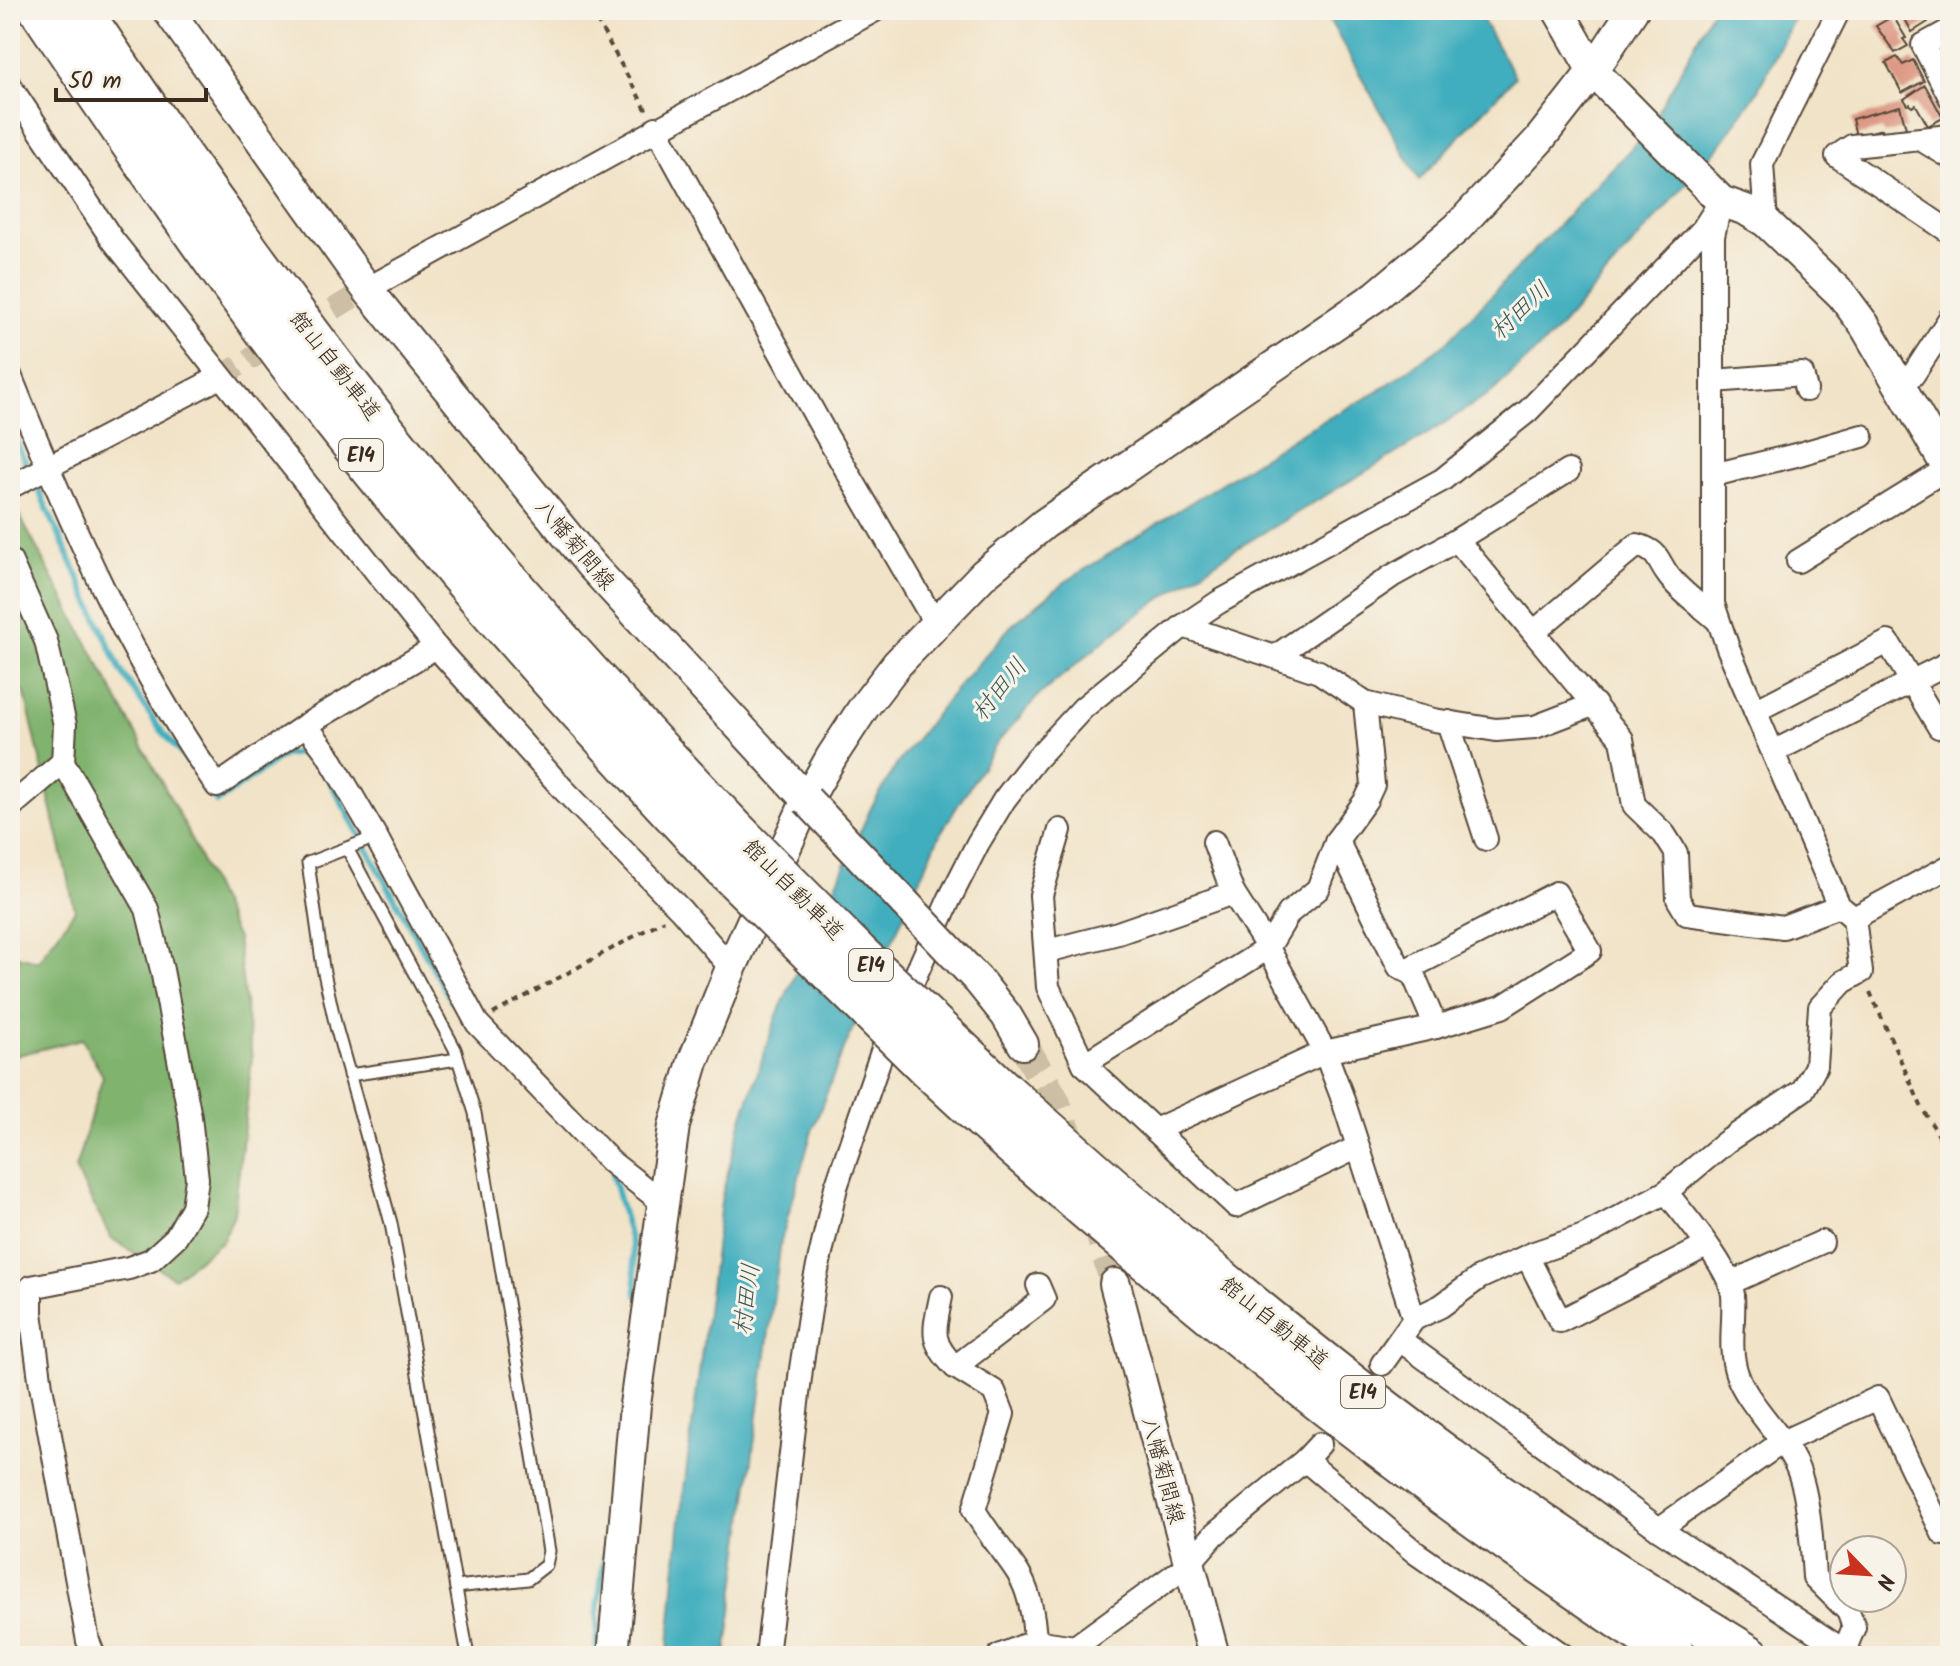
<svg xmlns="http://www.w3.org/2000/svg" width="1960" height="1666" font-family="Kalam,'Klee One',sans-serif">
  <rect width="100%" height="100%" fill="#f7f3e8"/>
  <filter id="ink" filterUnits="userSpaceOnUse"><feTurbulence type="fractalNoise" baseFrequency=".0125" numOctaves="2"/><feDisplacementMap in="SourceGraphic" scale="16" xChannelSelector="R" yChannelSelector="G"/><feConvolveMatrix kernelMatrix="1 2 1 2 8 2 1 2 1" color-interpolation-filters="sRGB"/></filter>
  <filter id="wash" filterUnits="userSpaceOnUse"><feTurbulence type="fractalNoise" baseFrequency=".006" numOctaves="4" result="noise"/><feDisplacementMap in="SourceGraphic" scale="32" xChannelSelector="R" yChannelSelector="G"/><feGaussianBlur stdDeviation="1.8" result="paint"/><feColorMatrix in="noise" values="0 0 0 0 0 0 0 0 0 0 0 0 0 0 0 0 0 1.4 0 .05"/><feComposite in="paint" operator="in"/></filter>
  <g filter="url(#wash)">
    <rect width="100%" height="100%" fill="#f1e3c8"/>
    <polygon fill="#80b36e" stroke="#5e6e46" stroke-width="2" points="10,498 183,822 237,939 252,1058 234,1214 223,1240 174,1278 111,1238 75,1169 103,1076 82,1039 10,1057 10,954 38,961 75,910 25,694 10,676"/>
    <g fill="#40aebe" stroke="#3e6c6e" stroke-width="2">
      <polygon points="1324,10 1477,10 1515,77 1419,180"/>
      <polygon points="1712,10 1798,10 1757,92 1719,147 1552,336 1492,392 1415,442 1231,552 1131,619 1039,695 997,743 940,834 841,1056 812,1131 781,1241 726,1656 668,1656 679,1528 722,1195 742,1119 777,1015 870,810 897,764 950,696 1011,626 1065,582 1304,431 1376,393 1447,342 1643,136 1674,84"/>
    </g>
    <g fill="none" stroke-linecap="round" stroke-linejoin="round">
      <g stroke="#40aebe" stroke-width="6">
        <polyline points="10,428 29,470"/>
        <polyline points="34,480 121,671 157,725 189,763"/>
        <polyline points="210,792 217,802 283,755 300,753 322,767 450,998 458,1007"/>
        <polyline points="612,1174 632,1246 637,1295"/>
        <polyline points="596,1656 598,1605 613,1493"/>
      </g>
    </g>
    <g id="blocks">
      <g fill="#dc9581">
        <polygon points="1900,10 1922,10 1928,22 1912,32"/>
        <polygon points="1924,10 1945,10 1929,19"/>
        <polygon points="1893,16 1906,38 1903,39 1908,46 1895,53 1876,26"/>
        <polygon points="1950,41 1950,80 1938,51 1939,48"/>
        <polygon points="1897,57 1903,65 1913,60 1924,81 1902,93 1886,63"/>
        <polygon points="1925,85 1943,118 1928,126 1916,105 1912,107 1910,104 1908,105 1904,99"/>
        <polygon points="1900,106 1906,128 1884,134 1882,129 1856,136 1852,119"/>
      </g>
    </g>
  </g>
  <g filter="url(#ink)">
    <use href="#blocks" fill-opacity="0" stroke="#564638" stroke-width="2"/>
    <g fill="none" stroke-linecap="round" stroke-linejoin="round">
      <polyline stroke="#cdbea6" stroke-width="22" stroke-dasharray="22 11" stroke-linecap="butt" points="220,377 367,289"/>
      <g stroke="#cdbea6" stroke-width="30" stroke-dasharray="30 15" stroke-linecap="butt">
        <polyline points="1023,1044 1055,1101 1074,1151"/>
        <polyline points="1095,1215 1115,1284"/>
      </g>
      <g stroke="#564638" stroke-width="15">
        <g id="lane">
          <polyline points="376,837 308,863 323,968 336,1027 391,1223 468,1656"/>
          <polyline points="347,848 455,1049 475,1113 549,1551 546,1565 528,1579 456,1587"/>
          <polyline points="349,1075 458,1059"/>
        </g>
      </g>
      <g stroke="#564638" stroke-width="26">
        <g id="street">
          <polyline points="1950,30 1923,45 1950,97"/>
          <polyline points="10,86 112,239 436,647 563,789 681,910 731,968"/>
          <polyline points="656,128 825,433 935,623"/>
          <polyline points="1950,136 1852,146 1837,156 1950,232"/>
          <polyline points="1922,140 1950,157"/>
          <polyline points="1766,222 1762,164 1839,10"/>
          <polyline points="367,289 875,10"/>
          <path d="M10,375C67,517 130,660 217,786L306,725L436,647"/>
          <polyline points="1714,381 1802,374 1806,390"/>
          <polyline points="1898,383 1913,375 1950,318"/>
          <polyline points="1713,475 1796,455 1862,436"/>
          <polyline points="10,487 220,377"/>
          <polyline points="1457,540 1622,739 1634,805 1664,834 1676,853 1678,899 1687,914 1783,927 1839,906"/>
          <polyline points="10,560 46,641 65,725 63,762 147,909 162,970 190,1117 197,1179 193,1207 176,1237 151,1260 129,1268 31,1287 31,1313 41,1386 88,1641 94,1656"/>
          <polyline points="1798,561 1948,468"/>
          <polyline points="1183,626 1319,672 1365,703 1434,720 1496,730 1535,727 1595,704"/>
          <path d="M1534,632L1637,545C1660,552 1656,559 1668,575C1680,592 1702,606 1717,620"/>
          <polyline points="1276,656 1392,576 1457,540 1568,471"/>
          <polyline points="1365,703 1373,785 1366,800 1337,840 1318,889 1289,913 1268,948 1325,1052 1341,1094 1414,1319"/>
          <polyline points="1755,711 1888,642 1939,727"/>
          <polyline points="1448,722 1486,839"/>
          <polyline points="306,725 327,753 376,837 477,1023 611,1162 662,1202"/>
          <polyline points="1773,752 1950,662"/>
          <polyline points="10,807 63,762"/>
          <polyline points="1060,830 1041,895 1048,987 1084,1064 1236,1206 1358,1147"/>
          <polyline points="1337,840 1399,967 1413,974 1436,1027"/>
          <polyline points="1854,918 1950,866"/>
          <polyline points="1047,951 1118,933 1233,893"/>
          <polyline points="1084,1064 1268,948 1233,893 1214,842"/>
          <polyline points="1155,1130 1325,1052 1436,1027 1502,1007 1590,951 1556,893 1406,970"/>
          <path d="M1666,1192C1684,1215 1730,1268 1733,1295C1735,1322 1728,1348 1737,1374C1747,1404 1784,1436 1797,1467C1809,1495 1812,1546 1814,1577L1848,1611L1854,1627L1844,1651"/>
          <polyline points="1527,1256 1560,1321 1706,1246"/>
          <polyline points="1730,1283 1822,1242"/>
          <path d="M941,1297C934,1331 929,1341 955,1367"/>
          <polyline points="1400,1340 1659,1529 1852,1656"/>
          <polyline points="1382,1364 1414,1319 1441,1306 1479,1278 1534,1253 1584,1236 1666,1192 1726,1142 1803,1090 1816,1066 1820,1007 1843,982 1861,972 1854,918 1839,906 1728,648 1713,604 1713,236 1718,214"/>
          <polyline points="1305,1460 1416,1553 1564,1656"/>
          <polyline points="1659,1529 1782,1442 1878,1398 1943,1534"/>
          <path d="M1035,1641C1034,1620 1030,1592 1018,1573C1004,1551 987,1533 974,1510L1003,1414L994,1391L955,1367L1044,1299L1038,1285"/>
          <polyline points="767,1656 801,1369 814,1284 836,1187 884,1046 949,900 978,843 1004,800 1034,761 1083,708 1183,626 1219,602 1442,480 1528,411 1703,229 1721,201"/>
          <polyline points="999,1656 1035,1641 1075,1647"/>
          <polyline points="1072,1656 1075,1647 1188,1565 1214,1535 1305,1460 1320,1444"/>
        </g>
      </g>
      <g stroke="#564638" stroke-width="34">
        <g id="secondary">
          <polyline points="168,10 367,289 590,564 807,800"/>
          <polyline points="1558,10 1593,71 1721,201 1746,210 1766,222 1842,295 1865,326 1950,472"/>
          <polyline points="978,980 1006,1015 1023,1044"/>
          <polyline points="1115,1284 1214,1656"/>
          <polyline points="613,1656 635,1405 674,1126 693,1062 731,968 807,800 832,756 864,707 897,664 984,574 1044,524 1376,296 1457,228 1539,140 1593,71 1633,10"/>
        </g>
      </g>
      <g stroke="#564638" stroke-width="44">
        <g id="highway">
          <path d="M40,10C126,137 213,264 306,386C436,555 577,713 723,867"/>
          <path d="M81,10C220,218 368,421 533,609C600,686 670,762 741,836"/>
          <path d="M1004,1091C1152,1224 1305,1354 1467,1471C1521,1509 1576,1548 1632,1583C1671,1608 1711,1631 1750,1656"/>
          <path d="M982,1118C1201,1314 1430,1496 1676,1656"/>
        </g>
      </g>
      <g stroke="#564638" stroke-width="4" stroke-dasharray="6 6" stroke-linecap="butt">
        <polyline points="591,10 648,113"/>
        <polyline points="1870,992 1922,1108 1950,1154"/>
        <polyline points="493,1014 664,920"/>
      </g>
      <use href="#lane" stroke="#fff" stroke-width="11"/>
      <use href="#street" stroke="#fff" stroke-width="22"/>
      <use href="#secondary" stroke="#fff" stroke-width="30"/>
      <use href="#highway" stroke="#fff" stroke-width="40"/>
      <g stroke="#564638" stroke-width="34" stroke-linecap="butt">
        <polyline id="secondary-bridge" points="807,800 978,980"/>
      </g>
      <g stroke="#564638" stroke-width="44" stroke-linecap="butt">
        <g id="highway-bridge">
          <polyline points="741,836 858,953 1004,1091"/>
          <polyline points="723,867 927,1067 982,1118"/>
        </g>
      </g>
      <use href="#secondary-bridge" stroke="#fff" stroke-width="30"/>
      <use href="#highway-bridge" stroke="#fff" stroke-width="40"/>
    </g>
  </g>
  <g text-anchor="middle" stroke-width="6" stroke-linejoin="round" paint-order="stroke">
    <g fill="#f7f3e8" stroke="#73665b" stroke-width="2">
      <rect x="339" y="439" width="44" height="32" rx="6"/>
      <rect x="849" y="949" width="44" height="32" rx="6"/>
      <rect x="1341" y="1376" width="44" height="32" rx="6"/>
    </g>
    <g font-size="20" font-weight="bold" fill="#3b2a1e">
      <text x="361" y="462">E14</text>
      <text x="871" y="972">E14</text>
      <text x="1363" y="1399">E14</text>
    </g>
    <g font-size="22" fill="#3b2a1e" stroke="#f7f3e8">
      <text transform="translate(336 365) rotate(52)" y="8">館山自動車道</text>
      <text transform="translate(576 544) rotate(50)" y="8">八幡菊間線</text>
      <text transform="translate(794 889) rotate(45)" y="8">館山自動車道</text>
      <text transform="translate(1275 1322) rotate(39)" y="8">館山自動車道</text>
      <text transform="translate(1164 1470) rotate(75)" y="8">八幡菊間線</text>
    </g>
    <g font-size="24" font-style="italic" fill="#3d5856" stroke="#f7f3e8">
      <text transform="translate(1520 310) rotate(-43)" y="8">村田川</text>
      <text transform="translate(999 689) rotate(-51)" y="8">村田川</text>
      <text transform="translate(746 1299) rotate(-82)" y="8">村田川</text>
    </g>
  </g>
  <rect width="1960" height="1666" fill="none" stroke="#f7f3e8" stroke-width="40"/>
  <g transform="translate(1868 1574) rotate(115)"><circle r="38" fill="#f7f3e8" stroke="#aca397" stroke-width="2"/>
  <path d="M0-6L14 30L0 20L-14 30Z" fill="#c8321e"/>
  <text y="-12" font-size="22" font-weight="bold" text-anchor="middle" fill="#3b2a1e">N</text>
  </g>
  <path d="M56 88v12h150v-12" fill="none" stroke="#3b2a1e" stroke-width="4"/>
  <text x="68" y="88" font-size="24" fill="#3b2a1e" stroke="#f7f3e8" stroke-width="6" paint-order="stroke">50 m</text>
</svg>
